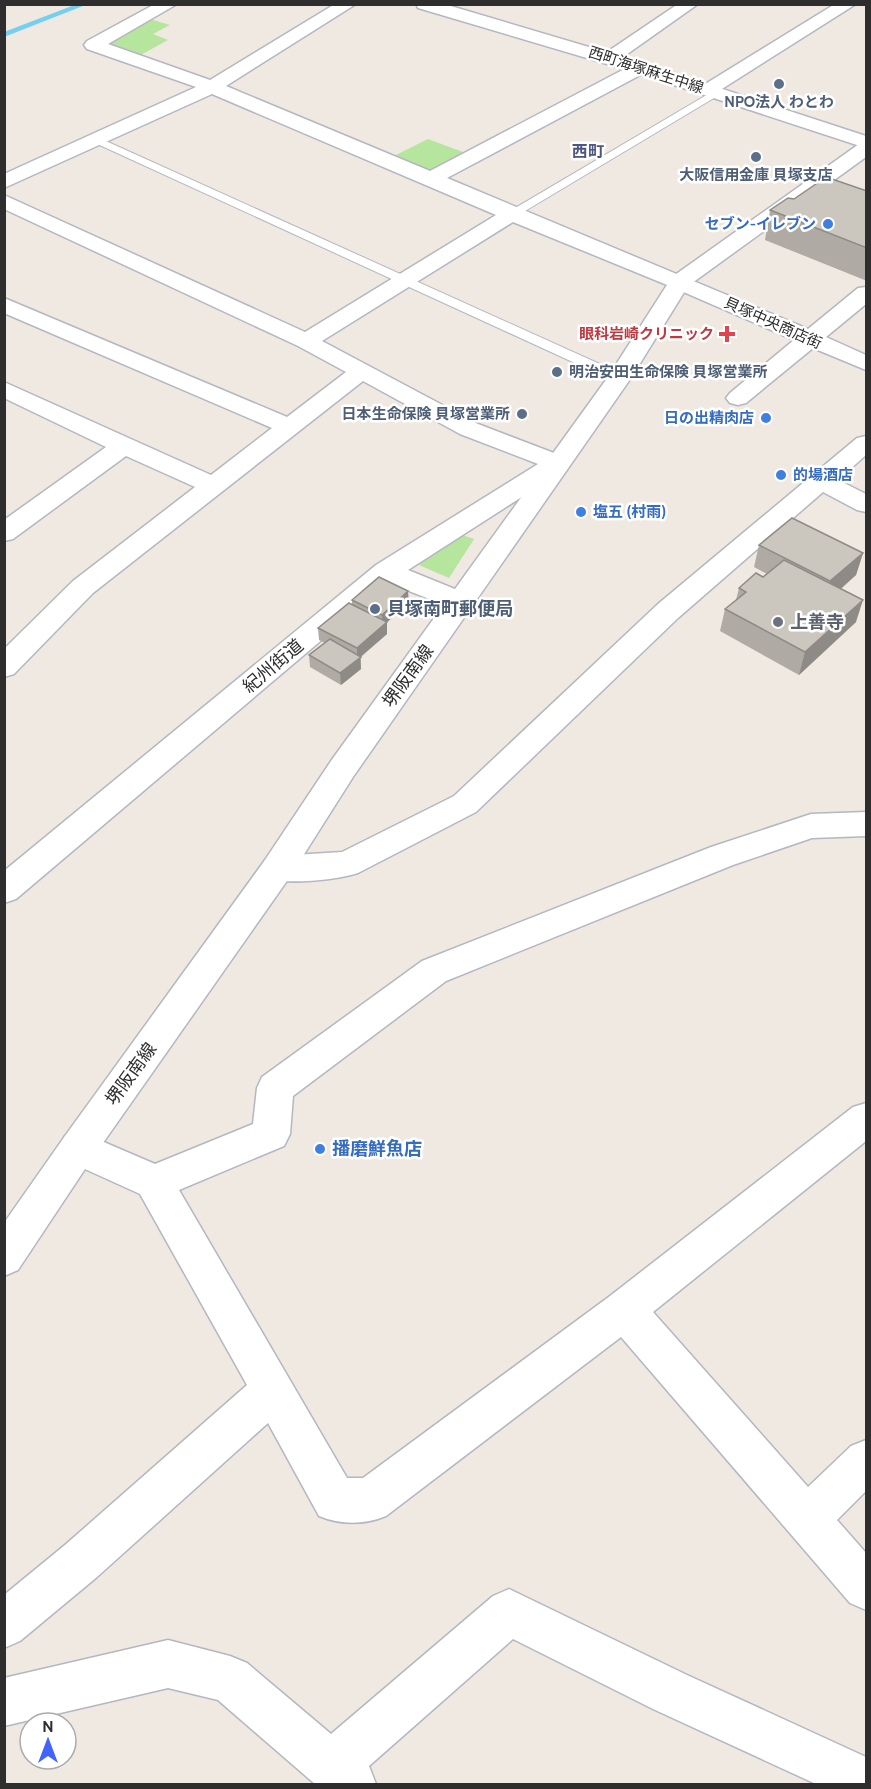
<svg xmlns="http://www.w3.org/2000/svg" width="871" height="1789" font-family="Cabin,'Noto Sans JP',sans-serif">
  <rect width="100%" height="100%" fill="#efe9e1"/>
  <g fill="#b6e59e">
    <polygon points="150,19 170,25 153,34 168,40 137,57 101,45"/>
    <polygon points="428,139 471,155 431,177 388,159"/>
    <polygon points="459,534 474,539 449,578 419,565"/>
  </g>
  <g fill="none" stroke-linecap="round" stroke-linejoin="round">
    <polygon fill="#75cff0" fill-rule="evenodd" points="77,4 88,4 4,37 4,32"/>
    <g stroke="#b4b7c1" stroke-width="2">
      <g id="service">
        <polygon points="715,90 719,91 719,95 515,217 511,218 505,214"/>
        <polygon points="97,137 624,375 626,378 619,382 614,381 93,142 91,140"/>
      </g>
    </g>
    <g stroke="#b4b7c1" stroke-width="3">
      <g id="minor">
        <polygon points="155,4 177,4 108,44 210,80 335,4 356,4 226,86 430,171 634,64 646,64 649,68 646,72 447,178 808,329 858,288 866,287 866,304 826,337 866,355 866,370 813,348 746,403 738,405 730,403 726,398 730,393 794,340 672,287 513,222 322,341 478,424 567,458 571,463 567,468 408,570 472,596 476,602 472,608 462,611 452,608 389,583 16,899 4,903 4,871 376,565 538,464 460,434 363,381 93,593 14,674 4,677 4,649 73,581 195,487 126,456 13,539 4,541 4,520 106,447 4,398 4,382 211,475 272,428 4,313 4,298 287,417 346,372 298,346 4,209 4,195 305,332 496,215 212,94 4,188 4,174 196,87 87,49 84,45 87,41"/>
        <polygon points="678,4 698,4 616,62 604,62 601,58 604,54"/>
        <polygon points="835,4 856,4 714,94 702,94 699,90 702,86"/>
        <path d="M866,436V455L838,480L866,494V512L857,510L823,492L678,618L476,812L358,873C336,880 288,885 265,878L261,869L265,860L277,856L342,852L454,796L658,604L857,438Z"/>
        <path d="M866,812V836L812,838L733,865L446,981L293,1096L290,1134L284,1146L179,1190L347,1478H363L610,1296L853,1107L866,1103V1141L653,1312L808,1487L851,1446L866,1440V1491L837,1520L866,1553V1610L850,1603L621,1337L386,1516C364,1525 341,1525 319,1516L268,1423L97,1577L20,1641L4,1648V1595L65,1545L247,1385L140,1194L65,1160L59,1148L65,1136L78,1131L155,1164L253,1124L257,1088L262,1077L422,961L711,847L811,814Z"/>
        <polygon points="509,1589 687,1675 866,1757 866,1784 816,1784 653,1709 513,1639 369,1766 376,1784 315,1784 218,1700 168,1688 4,1726 4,1678 168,1640 230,1656 247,1663 331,1734 493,1596"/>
      </g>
    </g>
    <g stroke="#b4b7c1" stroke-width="3">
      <polygon id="tertiary" points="416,4 444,4 646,64 866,136 866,148 634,72 418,8"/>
    </g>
    <g stroke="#b4b7c1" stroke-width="3">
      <polygon id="secondary" points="866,142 866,157 688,286 631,378 353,777 289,878 91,1160 18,1270 4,1276 4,1223 65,1136 265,860 331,761 608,377 672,277 859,144"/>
    </g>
    <use href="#service" fill="#fff" fill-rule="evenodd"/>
    <use href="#minor" fill="#fff" fill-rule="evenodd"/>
    <use href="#tertiary" fill="#fff" fill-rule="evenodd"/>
    <use href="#secondary" fill="#fff" fill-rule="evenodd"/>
  </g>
  <g fill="#afaba4">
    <polygon points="867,191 867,281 765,240 770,210 794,199"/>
    <polygon points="759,545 863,553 856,575 841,589 856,622 799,675 720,631 725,609 736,600 739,588 763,577 767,574 754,567"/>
    <polygon points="352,600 409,603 387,622 387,634 361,657 361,669 341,685 310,667 309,655 325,643 319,640 318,628 352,604"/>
  </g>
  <g fill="#8e8b86">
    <polygon points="863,553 856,575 824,603 830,581"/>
    <polygon points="408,591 409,603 385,624 387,622 387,634 360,657 361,669 341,685 340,673 357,659 357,648 382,626 382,615"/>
    <polygon points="863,600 856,622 799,675 805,652"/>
  </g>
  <g fill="#cbc7bf" stroke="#8e8b86" stroke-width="1.5">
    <polygon points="826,177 867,191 867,248 770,210 788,198 794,199"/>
    <polygon points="792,518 863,553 830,581 759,545"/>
    <polygon points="784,560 863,600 805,652 725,609 746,592 739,588 756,573 763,577"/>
    <polygon points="379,577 408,591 382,615 352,600"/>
    <polygon points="349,603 387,622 357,648 318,628"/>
    <polygon points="330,639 361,657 340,673 309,655"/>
  </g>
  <g fill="#5c6f8a" stroke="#fff" stroke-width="2">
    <circle cx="779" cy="84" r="6"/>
    <circle cx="756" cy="157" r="6"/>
    <circle cx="557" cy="372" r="6"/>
    <circle cx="522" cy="414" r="6"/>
    <circle cx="375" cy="609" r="6"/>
  </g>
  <g fill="#3f7fe0" stroke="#fff" stroke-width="2">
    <circle cx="828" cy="224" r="6"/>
    <circle cx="766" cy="418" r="6"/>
    <circle cx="781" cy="475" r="6"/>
    <circle cx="581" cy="512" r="6"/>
    <circle cx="320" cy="1149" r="6"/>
  </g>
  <path fill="#e0444e" stroke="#fff" stroke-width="2" d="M724 325h6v6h6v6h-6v6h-6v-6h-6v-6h6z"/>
  <circle fill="#6b7280" stroke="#fff" stroke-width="2" cx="778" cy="622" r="6"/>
  <g text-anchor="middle" stroke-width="5" stroke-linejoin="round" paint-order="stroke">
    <g font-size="15" fill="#2e2e2e" stroke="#fff">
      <text transform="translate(646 70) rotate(18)" y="5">西町海塚麻生中線</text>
      <text transform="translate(773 323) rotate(24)" y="5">貝塚中央商店街</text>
    </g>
    <g font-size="15" font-weight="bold" fill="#4e5e75" stroke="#fff">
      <text x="779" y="107">NPO法人 わとわ</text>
      <text x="756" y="180">大阪信用金庫 貝塚支店</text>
      <text x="569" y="377" text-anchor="start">明治安田生命保険 貝塚営業所</text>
      <text x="510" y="419" text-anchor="end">日本生命保険 貝塚営業所</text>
    </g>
    <g font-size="15" font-weight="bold" fill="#366cbe" stroke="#fff" text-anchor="end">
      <text x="816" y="229">セブン-イレブン</text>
      <text x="754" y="423">日の出精肉店</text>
      <text x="793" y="480" text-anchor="start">的場酒店</text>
      <text x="593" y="517" text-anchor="start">塩五 (村雨)</text>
    </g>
    <g font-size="15" font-weight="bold" fill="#be3a42" stroke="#fff" text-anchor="end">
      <text x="714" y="339">眼科岩崎クリニック</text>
    </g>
    <g font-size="16" font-weight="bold" fill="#4d5680" stroke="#fff">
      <text x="588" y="157">西町</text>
    </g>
    <g font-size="18" font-weight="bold" fill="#4e5e75" stroke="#fff" text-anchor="start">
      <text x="387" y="615">貝塚南町郵便局</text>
    </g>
    <g font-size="18" font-weight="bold" fill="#5b616d" stroke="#fff" text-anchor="start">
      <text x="790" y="628">上善寺</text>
    </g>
    <g font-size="18" fill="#2e2e2e" stroke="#fff">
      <text transform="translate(273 666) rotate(-40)" y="6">紀州街道</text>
      <text transform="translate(408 676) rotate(-54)" y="6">堺阪南線</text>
      <text transform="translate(131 1074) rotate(-54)" y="6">堺阪南線</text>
    </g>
    <g font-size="18" font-weight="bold" fill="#366cbe" stroke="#fff" text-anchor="start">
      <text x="332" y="1155">播磨鮮魚店</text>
    </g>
  </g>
  <rect width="871" height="1789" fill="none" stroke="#2e2e2e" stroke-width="12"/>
  <g transform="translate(48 1741)"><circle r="28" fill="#ffffff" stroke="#ababab" stroke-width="1.5"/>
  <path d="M0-4.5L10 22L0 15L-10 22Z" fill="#4264fb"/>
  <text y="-9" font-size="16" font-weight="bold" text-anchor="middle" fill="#2e2e2e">N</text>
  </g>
</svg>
